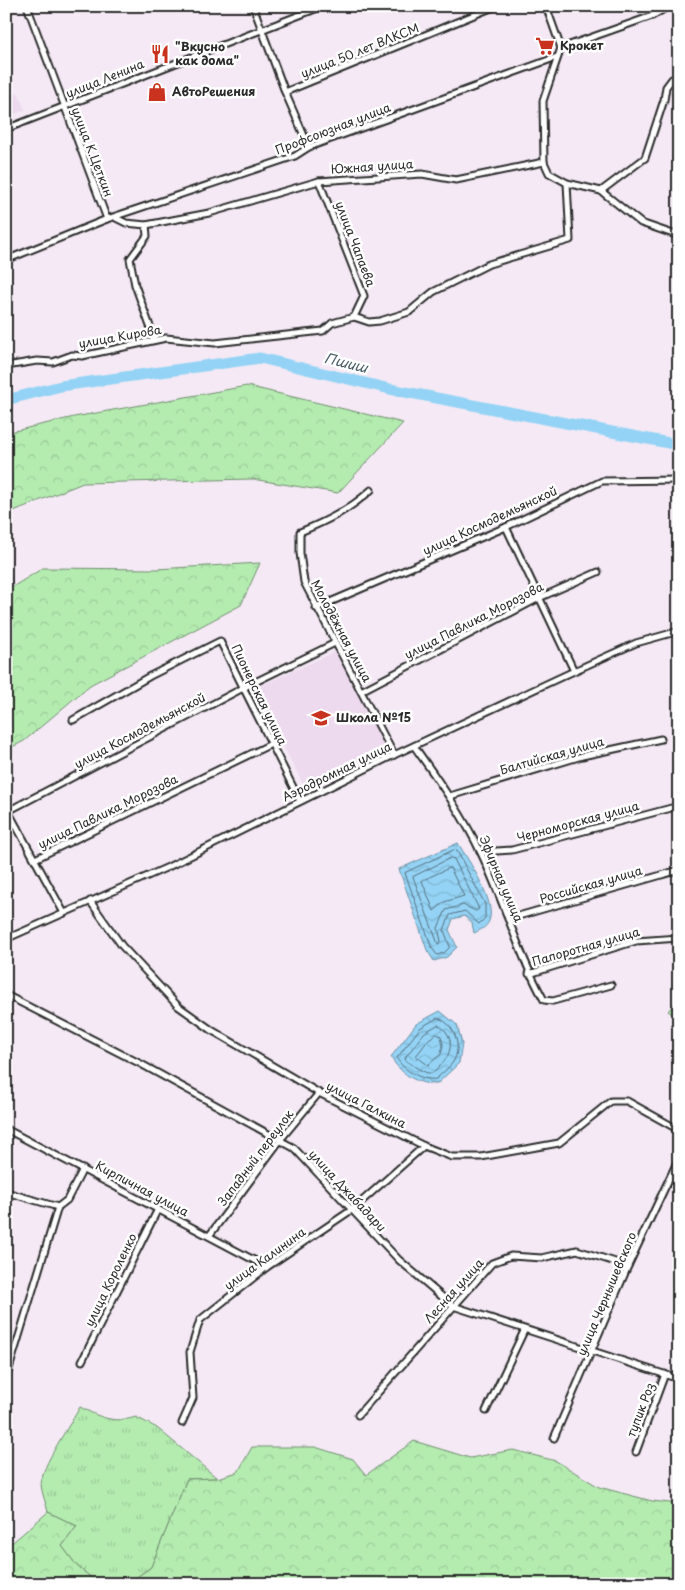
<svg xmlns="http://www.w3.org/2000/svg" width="685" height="1590" font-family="'Playpen Sans',sans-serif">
  <defs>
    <pattern id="grass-tufts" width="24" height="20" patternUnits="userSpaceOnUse" patternTransform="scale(1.25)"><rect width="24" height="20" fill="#b4ecb0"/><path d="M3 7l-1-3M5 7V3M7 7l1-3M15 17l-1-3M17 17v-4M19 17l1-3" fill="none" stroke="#9bcb98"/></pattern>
    <pattern id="forest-crowns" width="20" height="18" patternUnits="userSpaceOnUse" patternTransform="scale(1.25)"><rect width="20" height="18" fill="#b4ecb0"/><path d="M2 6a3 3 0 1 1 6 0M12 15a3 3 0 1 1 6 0" fill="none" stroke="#9bcb98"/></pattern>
    <pattern id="water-waves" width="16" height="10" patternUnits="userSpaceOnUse" patternTransform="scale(1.25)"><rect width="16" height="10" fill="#94d3f5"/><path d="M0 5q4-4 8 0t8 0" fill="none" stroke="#80b5d2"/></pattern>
  </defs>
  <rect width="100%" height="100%" fill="#f4e9f5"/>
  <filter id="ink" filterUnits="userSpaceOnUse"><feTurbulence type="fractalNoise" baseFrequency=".02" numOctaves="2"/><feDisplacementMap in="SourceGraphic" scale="10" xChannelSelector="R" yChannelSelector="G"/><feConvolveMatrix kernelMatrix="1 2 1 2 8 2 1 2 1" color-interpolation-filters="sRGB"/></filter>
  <g filter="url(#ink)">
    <g fill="#eddaee">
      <polygon points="6,84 10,95 18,93 25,110 6,117"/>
      <polygon points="339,650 387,745 303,784 255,692 256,688 262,685"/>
    </g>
    <path fill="url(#grass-tufts)" stroke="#708c6e" d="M80,1407C99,1417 114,1424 136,1417L157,1428L217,1478L187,1479L151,1567L127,1584H99L77,1566L62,1546L77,1526L48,1512C46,1503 42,1494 41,1485C40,1467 71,1424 80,1407Z"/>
    <g fill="url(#forest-crowns)" stroke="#708c6e">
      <polygon points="247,386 403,423 338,493 252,479 83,483 6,514 6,433 74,417"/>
      <polygon points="260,563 241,605 90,685 24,741 6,750 6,591 43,568 156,569"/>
      <polygon points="679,998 679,1019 668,1011"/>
      <polygon points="414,1441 470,1458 513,1450 556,1461 599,1487 652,1501 679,1504 679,1584 127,1584 151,1567 187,1479 217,1478 238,1472 252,1447 315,1447 353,1459 366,1475"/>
      <polygon points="48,1512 77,1526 62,1546 77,1566 99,1584 6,1584 6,1548"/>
    </g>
    <g fill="url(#water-waves)" stroke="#6a90a4">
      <path d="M458,843C468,860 497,902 489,921C486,928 480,930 474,933L472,923L464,916L453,919L449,930L457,947L447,957L434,961L427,950L399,869Z"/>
      <path d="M440,1011L457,1025L462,1044L459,1063L437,1084C418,1085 400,1074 391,1057L416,1024Z"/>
    </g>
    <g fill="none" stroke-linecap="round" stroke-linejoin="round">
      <g stroke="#556e7c" stroke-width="1">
        <polygon points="454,850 457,851 485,904 485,918 479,924 465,911 450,915 444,930 450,947 444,953 437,955 432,948 405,873"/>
        <polygon points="451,858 454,859 479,909 476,911 463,905 446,910 438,928 441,941 438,944 413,877"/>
        <polygon points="450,868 464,896 444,902 434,911 422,881"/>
        <path d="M438,1018C454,1023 463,1046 453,1062C449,1068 441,1074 436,1079C423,1081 402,1070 397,1058L420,1028Z"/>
        <path d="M438,1025C455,1034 453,1053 441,1065C438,1068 435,1072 432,1073C425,1075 412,1064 406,1061L405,1058L424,1033Z"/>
        <polygon points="437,1034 441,1036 443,1045 441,1054 428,1065 416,1056 429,1039"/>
      </g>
      <polyline stroke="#94d3f5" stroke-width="11" points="6,400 61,386 260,358 390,389 679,445"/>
      <g stroke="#2b2b2b" stroke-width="9">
        <g id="minor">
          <polyline points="27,6 107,219"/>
          <polyline points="253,6 285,92 309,147"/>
          <polyline points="546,6 561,48 543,101 544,162 549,173 567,183 601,191 641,223 679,236"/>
          <polyline points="561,48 652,16 669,6"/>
          <polyline points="285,92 496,6"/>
          <polyline points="6,129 323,6"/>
          <polyline points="319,181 364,296 354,317 369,322 380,321 409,312 433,292 489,264 570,240 567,183"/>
          <polyline points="601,191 645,158 664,100 666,87 672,79 679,77"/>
          <polyline points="116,218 126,223 146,225 209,213 319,181 422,174 456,180 544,162"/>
          <polyline points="146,225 147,236 130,259 135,285 155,340"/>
          <polyline points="6,260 107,219 295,156 309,147 557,57"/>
          <polyline points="6,366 37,361 53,362 72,355 82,356 166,338 215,343 323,331 332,323 354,317"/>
          <path d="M371,490C349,510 327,521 300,532V553L304,582L394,755"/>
          <polyline points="506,527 574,671"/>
          <polyline points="316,608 506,527 602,481 679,480"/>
          <polyline points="361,691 539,598 598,572"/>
          <polyline points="73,720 150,676 220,641 300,801"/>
          <path d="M414,746C438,780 463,815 481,853C504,901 518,953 544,1000L553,1001L611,985"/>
          <polyline points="450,796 582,756 661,739"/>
          <polyline points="481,852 512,850 679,806"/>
          <polyline points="35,859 271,744"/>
          <polyline points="90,901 122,946 178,1006 213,1031 319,1093 424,1146 452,1157 481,1157 559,1143 611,1101 627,1101 679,1130"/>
          <polyline points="64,913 8,811 245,687 335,643"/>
          <polyline points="508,919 679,870"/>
          <polyline points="6,939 168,867 394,755 574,671 636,643 679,631"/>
          <polyline points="529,974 636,941 679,938"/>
          <polyline points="6,995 141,1064 294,1148 399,1260 453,1306 679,1379"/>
          <polyline points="6,1129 267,1267"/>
          <polyline points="6,1192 58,1207"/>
          <polyline points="209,1236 281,1139 319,1093"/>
          <polyline points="82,1361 158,1209"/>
          <polyline points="6,1379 58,1207 67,1200 83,1169"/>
          <polyline points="486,1411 524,1331"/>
          <polyline points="358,1415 492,1263 511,1256 542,1258 577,1250 628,1266"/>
          <polyline points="182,1423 193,1398 190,1352 200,1320 267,1267 353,1209 424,1146"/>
          <polyline points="554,1438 628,1266 679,1158"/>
          <polyline points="636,1452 665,1374"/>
        </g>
      </g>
      <use href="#minor" stroke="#fff" stroke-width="5"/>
    </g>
  </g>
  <defs>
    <g id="supermarket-bare" transform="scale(1.5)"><path d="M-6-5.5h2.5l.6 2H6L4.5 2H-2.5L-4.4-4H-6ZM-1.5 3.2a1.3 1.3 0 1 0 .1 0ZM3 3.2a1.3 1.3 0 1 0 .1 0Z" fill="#c8321e" stroke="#fff" stroke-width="2.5" paint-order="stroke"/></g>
    <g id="restaurant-bare" transform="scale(1.5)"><path d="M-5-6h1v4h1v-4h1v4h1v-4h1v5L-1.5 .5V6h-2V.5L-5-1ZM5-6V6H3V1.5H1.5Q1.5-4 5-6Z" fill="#c8321e" stroke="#fff" stroke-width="2.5" paint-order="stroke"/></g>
    <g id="shop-bare" transform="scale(1.5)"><path d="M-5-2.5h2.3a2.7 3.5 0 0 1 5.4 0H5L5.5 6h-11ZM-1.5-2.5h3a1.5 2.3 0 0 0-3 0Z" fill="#c8321e" stroke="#fff" stroke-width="2.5" paint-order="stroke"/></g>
    <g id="school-bare" transform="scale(1.5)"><path d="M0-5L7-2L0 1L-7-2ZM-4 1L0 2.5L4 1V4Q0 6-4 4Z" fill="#c8321e" stroke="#fff" stroke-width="2.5" paint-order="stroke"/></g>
  </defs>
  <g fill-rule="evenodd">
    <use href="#supermarket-bare" x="545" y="46"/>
    <use href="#restaurant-bare" x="160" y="54"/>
    <use href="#shop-bare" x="157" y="92"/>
    <use href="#school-bare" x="321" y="718"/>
  </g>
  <g text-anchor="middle" stroke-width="5" stroke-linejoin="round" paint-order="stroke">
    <g font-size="12" font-weight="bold" fill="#2b2b2b" stroke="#fff" text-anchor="start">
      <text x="560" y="50">Крокет</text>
      <text x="175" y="51">"Вкусно<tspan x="175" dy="14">как дома"</tspan></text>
      <text x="172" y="96">АвтоРешения</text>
      <text x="336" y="722">Школа №15</text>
    </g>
    <g font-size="12" fill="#2b2b2b" stroke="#fff">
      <text transform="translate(360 51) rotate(-22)" y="4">улица 50 лет ВЛКСМ</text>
      <text transform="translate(105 79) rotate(-22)" y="4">улица Ленина</text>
      <text transform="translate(333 129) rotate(-21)" y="4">Профсоюзная улица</text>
      <text transform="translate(92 152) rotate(69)" y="4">улица К.Цеткин</text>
      <text transform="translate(372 167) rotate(-4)" y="4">Южная улица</text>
      <text transform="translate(355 244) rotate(69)" y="4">улица Чапаева</text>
      <text transform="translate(120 337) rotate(-10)" y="4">улица Кирова</text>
      <text transform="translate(490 521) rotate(-25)" y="4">улица Космодемьянской</text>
      <text transform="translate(474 621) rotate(-27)" y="4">улица Павлика Морозова</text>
      <text transform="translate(341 631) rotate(62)" y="4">Молодёжная улица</text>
      <text transform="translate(259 695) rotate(64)" y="4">Пионерская улица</text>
      <text transform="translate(140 731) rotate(-28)" y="4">улица Космодемьянской</text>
      <text transform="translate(552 756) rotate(-16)" y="4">Балтийская улица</text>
      <text transform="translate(337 772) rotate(-26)" y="4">Аэродромная улица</text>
      <text transform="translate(108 812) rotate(-26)" y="4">улица Павлика Морозова</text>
      <text transform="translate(578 822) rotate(-15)" y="4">Черноморская улица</text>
      <text transform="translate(501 879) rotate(67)" y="4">Эфирная улица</text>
      <text transform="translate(591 885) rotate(-16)" y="4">Российская улица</text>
      <text transform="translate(586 947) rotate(-16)" y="4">Папоротная улица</text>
      <text transform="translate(366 1105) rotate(27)" y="4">улица Галкина</text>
      <text transform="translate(256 1158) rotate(-53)" y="4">Западный переулок</text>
      <text transform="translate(142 1189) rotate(28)" y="4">Кирпичная улица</text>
      <text transform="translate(347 1191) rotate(47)" y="4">улица Джабадари</text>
      <text transform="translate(265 1259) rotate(-36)" y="4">улица Калинина</text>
      <text transform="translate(111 1280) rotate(-64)" y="4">улица Короленко</text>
      <text transform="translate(454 1291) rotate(-48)" y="4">Лесная улица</text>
      <text transform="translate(607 1294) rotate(-67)" y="4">улица Чернышевского</text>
      <text transform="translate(641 1410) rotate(-69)" y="4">тупик Роз</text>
    </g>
    <g font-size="14" font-style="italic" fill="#4a5d68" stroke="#fff">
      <text transform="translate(346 363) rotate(14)" y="5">Пшиш</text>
    </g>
  </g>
  <rect width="685" height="1590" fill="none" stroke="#fff" stroke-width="25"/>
  <rect x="12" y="12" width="660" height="1565" fill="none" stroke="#2b2b2b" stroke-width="2" filter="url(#ink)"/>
</svg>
